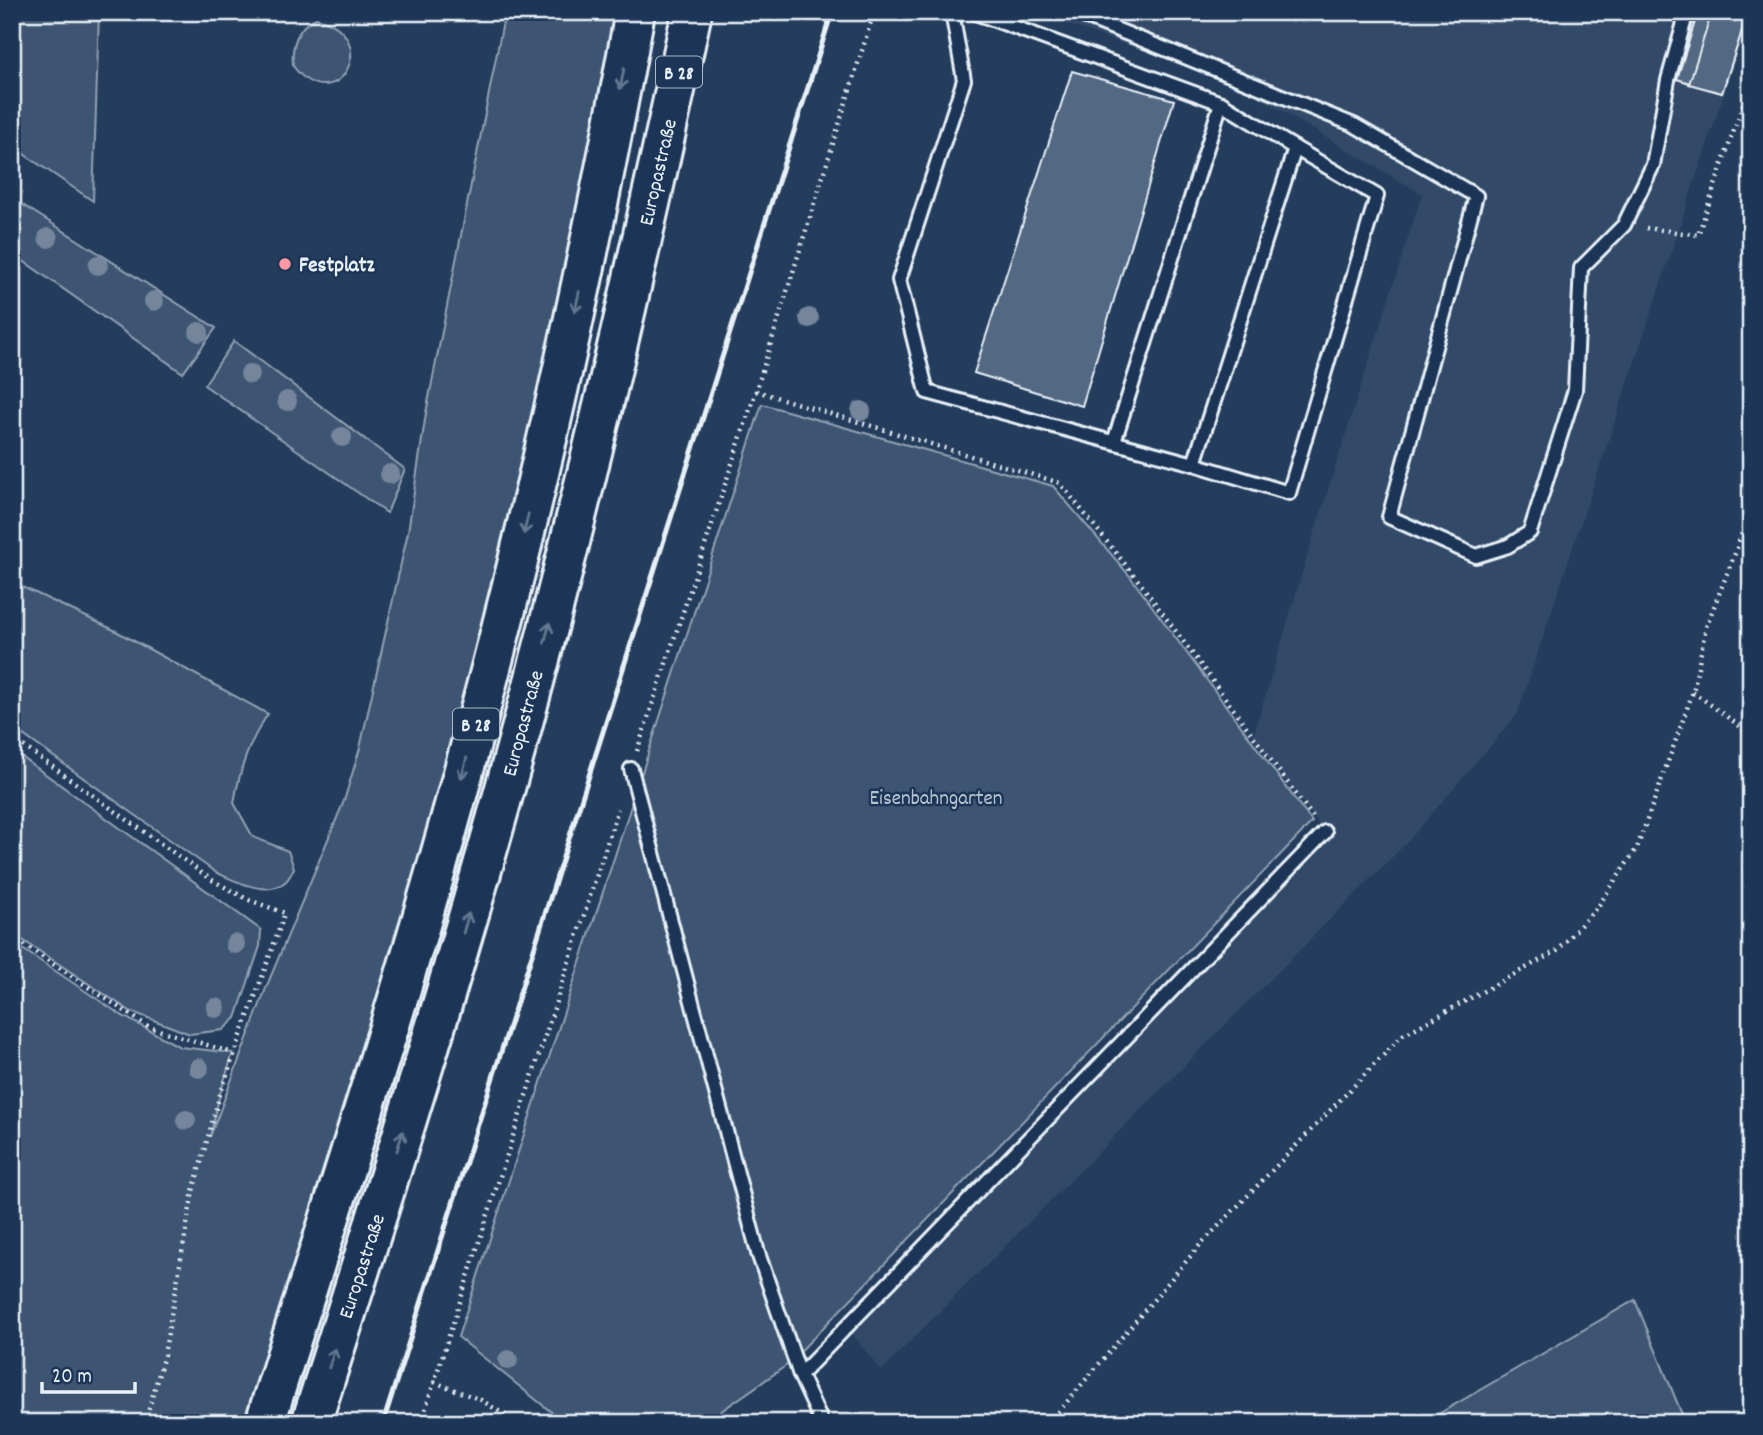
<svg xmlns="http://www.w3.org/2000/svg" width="1763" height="1435" font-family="Dekko,sans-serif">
  <rect width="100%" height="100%" fill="#253d5d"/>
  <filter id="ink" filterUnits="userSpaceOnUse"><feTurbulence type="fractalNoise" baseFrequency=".0143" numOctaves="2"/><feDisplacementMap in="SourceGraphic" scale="14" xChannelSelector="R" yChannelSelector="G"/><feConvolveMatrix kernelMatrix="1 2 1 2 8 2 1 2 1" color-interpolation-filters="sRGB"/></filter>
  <g filter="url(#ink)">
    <polygon fill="#334a68" points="1033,12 1751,12 1517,715 1409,840 881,1371 846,1326 1325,832 1253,737 1310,547 1422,194 1235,83"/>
    <g fill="#3e5472" stroke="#93a2b5" stroke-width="2">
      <polygon points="12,12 99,12 93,201 12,146"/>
      <polygon points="505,12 620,12 588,181 479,649 370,1028 246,1423 12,1423 12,942 121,1015 180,1047 233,1053 220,1094 210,1137 268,983 344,801 360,748 408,532 426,413"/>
      <path d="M316,18C387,36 335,123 293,66C291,46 297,26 316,18Z"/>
      <polygon points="12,198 216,328 183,373 12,253"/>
      <polygon points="234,341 405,469 387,513 204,385"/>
      <polygon points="762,404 1053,486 1129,575 1312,822 787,1365 704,1423 565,1423 458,1337"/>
      <path d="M12,582L114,630L268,714C248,743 240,769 234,803L253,837L288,851L294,868C292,872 289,879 285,882C267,898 233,880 215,872L12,727Z"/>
      <polygon points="12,750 261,930 260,946 236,1018 223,1030 190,1034 130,1011 12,933"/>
      <polygon points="1635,1300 1681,1412 1690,1423 1423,1423"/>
    </g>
    <g fill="#536782" stroke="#e8f1f8" stroke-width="2">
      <polygon points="1698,12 1748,12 1722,93 1677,79"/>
      <polygon points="1712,12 1748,12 1722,93 1689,84"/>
      <polygon points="1072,71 1174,100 1082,406 974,373"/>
    </g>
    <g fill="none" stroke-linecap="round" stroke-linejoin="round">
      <g stroke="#e8f1f8" stroke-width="18">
        <g id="service">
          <polyline points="952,12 964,80 899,280 927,392 1194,464 1295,148 1221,103 973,12"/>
          <polyline points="1073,12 1354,125 1476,196 1389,517 1476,556 1508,546 1530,532 1575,390 1581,268 1624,225 1653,165 1668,80 1687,12"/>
          <polyline points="1114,442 1221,103"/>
          <polyline points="1194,464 1289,493 1377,196 1295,148"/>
          <polyline points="631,769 758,1253 800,1375 822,1423"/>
          <polyline points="800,1375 1325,832"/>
        </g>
      </g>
      <g stroke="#e8f1f8" stroke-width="44">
        <g id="primary">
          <path d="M265,1423C332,1208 403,994 462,777C531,525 588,269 635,12"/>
          <path d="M311,1423C397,1155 482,886 552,613C603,414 649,213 692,12"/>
        </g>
      </g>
      <g stroke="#e8f1f8" stroke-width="4.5" stroke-dasharray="2 5" stroke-linecap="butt">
        <polyline points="1646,228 1698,235 1751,81"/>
        <polyline points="756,391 1060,483 1141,584 1313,817"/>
        <polyline points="1693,692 1741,727 1751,739"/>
        <polyline points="12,738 212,880 249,900 285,913 220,1094 193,1191 164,1355 145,1423"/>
        <polyline points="637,751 756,391 874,12"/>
        <polyline points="12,937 149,1027 233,1053"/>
        <polyline points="434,1382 481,1400 518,1423"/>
        <polyline points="421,1423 618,809"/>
        <polyline points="1049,1423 1200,1245 1403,1035 1557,951 1599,905 1637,848 1693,692 1706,627 1736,551 1751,504"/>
        <polyline points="1748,1423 1751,1418"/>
      </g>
      <use href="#service" stroke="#1d3557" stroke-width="12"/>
      <use href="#primary" stroke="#1d3557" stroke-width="38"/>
      <polyline stroke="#e8f1f8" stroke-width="5" points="383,1423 832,12"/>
    </g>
    <g fill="#74869c">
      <circle cx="48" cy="238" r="10"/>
      <circle cx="98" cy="265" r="10"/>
      <circle cx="154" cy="301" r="10"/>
      <circle cx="809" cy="318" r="10"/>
      <circle cx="199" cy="332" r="10"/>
      <circle cx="250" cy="374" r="10"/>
      <circle cx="287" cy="401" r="10"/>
      <circle cx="861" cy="411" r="10"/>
      <circle cx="342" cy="437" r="10"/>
      <circle cx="390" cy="474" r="10"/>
      <circle cx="235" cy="944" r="10"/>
      <circle cx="216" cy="1008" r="10"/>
      <circle cx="199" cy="1068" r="10"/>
      <circle cx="186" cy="1120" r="10"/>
      <circle cx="508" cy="1360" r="10"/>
    </g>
    <defs><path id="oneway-shaft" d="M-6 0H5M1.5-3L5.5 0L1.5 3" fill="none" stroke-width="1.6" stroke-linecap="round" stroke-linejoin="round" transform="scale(1.75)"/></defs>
    <g stroke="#64778f">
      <use href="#oneway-shaft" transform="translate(622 79) rotate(101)"/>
      <use href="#oneway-shaft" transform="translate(577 302) rotate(102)"/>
      <use href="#oneway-shaft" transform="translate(526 524) rotate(103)"/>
      <use href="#oneway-shaft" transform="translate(547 633) rotate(-75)"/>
      <use href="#oneway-shaft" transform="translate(464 768) rotate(105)"/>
      <use href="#oneway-shaft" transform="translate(466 923) rotate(-74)"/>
      <use href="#oneway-shaft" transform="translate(400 1141) rotate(-73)"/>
      <use href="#oneway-shaft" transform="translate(332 1358) rotate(-72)"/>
    </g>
  </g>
  <circle fill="#ff9aa2" stroke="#1d3557" stroke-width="2.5" cx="285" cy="264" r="7"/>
  <g text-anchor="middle" stroke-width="5" stroke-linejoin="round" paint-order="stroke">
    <g fill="#1d3557" stroke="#abb9c8" stroke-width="2">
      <rect x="656" y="56.5" width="46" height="31" rx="5"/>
      <rect x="453" y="708.5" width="46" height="31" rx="5"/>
    </g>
    <g font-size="19" font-weight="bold" fill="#e8f1f8">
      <text x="679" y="79">B 28</text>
      <text x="476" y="731">B 28</text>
    </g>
    <g font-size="21" fill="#e8f1f8" stroke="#1d3557">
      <text transform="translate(657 172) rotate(-77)" y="7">Europastraße</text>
      <text transform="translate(522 723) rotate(-75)" y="7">Europastraße</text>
      <text transform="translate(361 1266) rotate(-72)" y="7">Europastraße</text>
    </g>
    <g font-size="21" font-weight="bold" fill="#e8f1f8" stroke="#1d3557" text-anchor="start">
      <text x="299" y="271">Festplatz</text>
    </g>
    <g font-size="21" fill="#b5c2d0" stroke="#1d3557">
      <text x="936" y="804">Eisenbahngarten</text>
    </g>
  </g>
  <rect width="1763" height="1435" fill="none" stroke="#1d3557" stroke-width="42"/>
  <rect x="21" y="21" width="1721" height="1393" fill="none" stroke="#e8f1f8" stroke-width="2.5" filter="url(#ink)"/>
  <path d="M42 1382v10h93v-10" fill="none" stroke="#e8f1f8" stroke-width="3.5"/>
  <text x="52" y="1382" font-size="21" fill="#e8f1f8" stroke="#1d3557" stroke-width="5" paint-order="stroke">20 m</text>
</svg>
